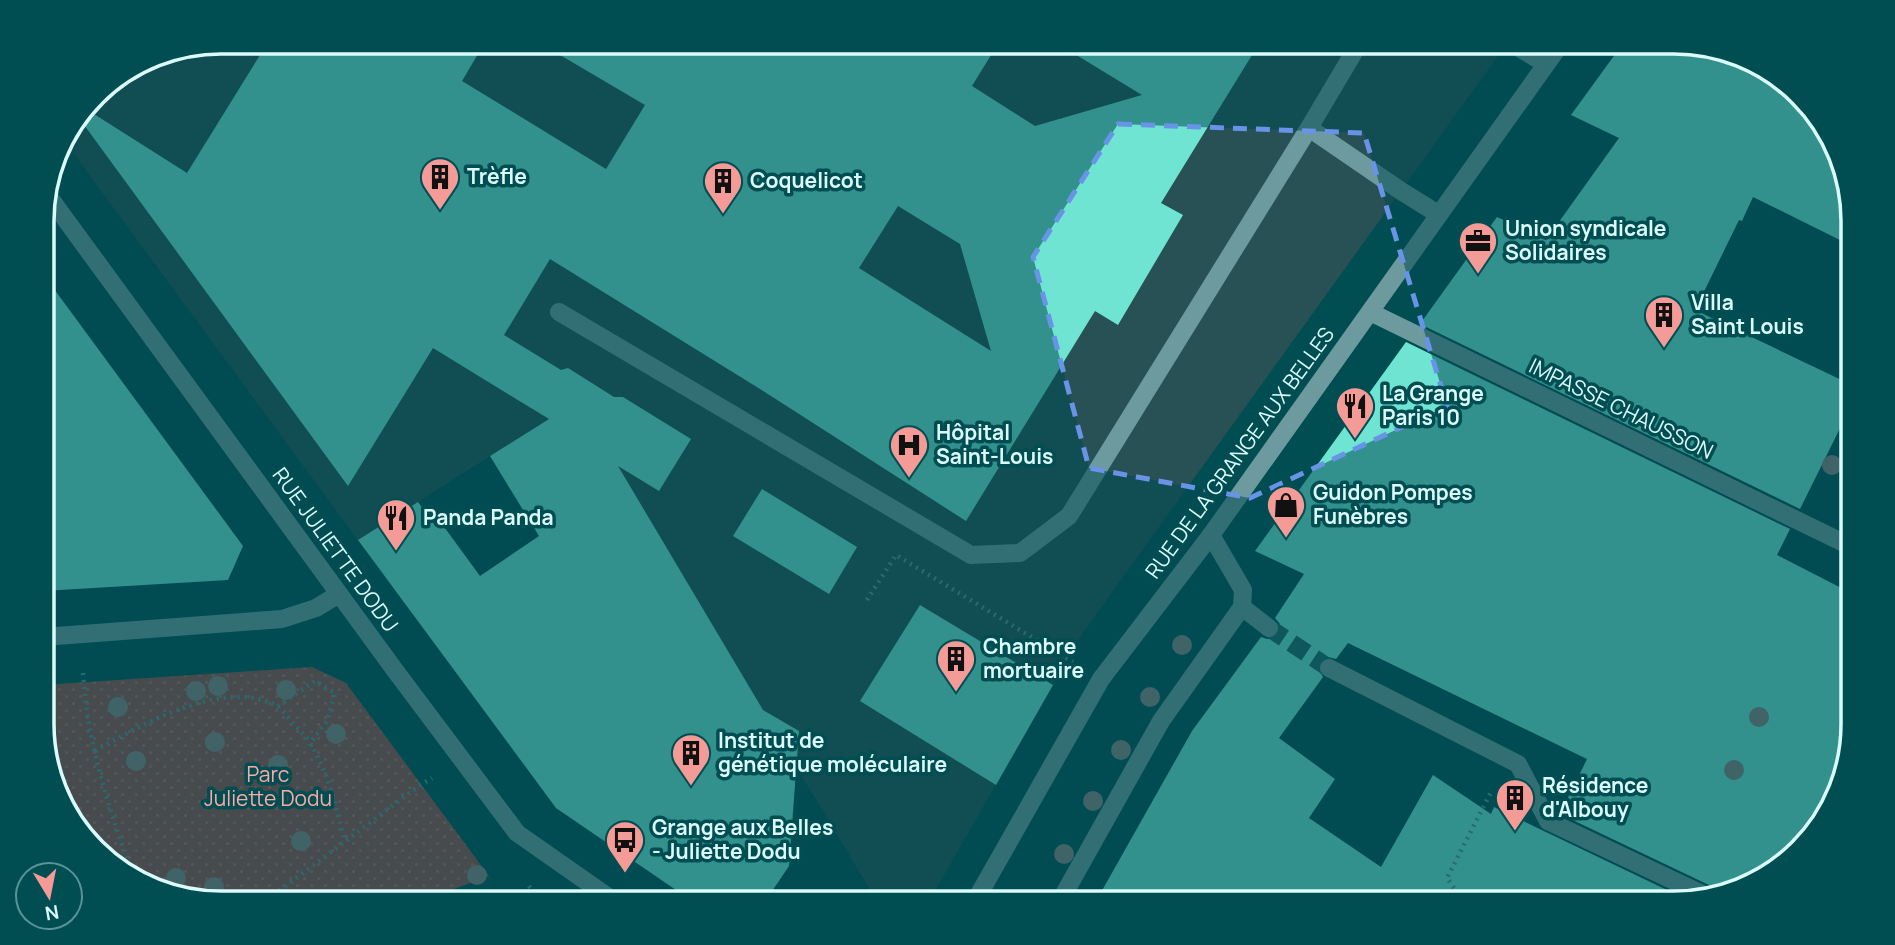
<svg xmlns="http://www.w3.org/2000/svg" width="1895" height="945" font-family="Manrope,sans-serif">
  <defs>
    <pattern id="grass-dots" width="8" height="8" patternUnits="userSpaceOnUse" patternTransform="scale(1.75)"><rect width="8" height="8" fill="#a04b4a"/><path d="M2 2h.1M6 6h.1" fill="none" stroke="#ad6665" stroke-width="1.8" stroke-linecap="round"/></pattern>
  </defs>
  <rect width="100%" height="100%" fill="#004d52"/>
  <polygon fill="#275155" points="222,42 1508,42 1082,634 928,903 878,903 796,766 799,731 762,709 578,400 358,540 63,139 103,87 153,56"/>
  <polygon fill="url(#grass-dots)" points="312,667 346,683 489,876 416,903 222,903 142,885 79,832 44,747 43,685"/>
  <g fill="#70e4d3" fill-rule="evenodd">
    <path d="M268,42H485L462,81L606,169L645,105L538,42H999L972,86L1035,126L1142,95L1055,42H1260L1161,203L1183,215L1118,325L1095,311L966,521L760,389L550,259L504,335L561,370L568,368L614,397H623L691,439L659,491L618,466L763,710L799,731L789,866L764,903H695L556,808L358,540L418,502L436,527L442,524L480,576L539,536L490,456L549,419L433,348L348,486L79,118L86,109L187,173ZM898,206L960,244L991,351L859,268Z"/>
    <polygon points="1624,42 1673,42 1753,60 1823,123 1852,199 1852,246 1753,197 1742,221 1739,220 1695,310 1852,385 1852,404 1800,509 1420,324 1497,217 1546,240 1619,138 1571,115"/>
    <polygon points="43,274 243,546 228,580 43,591"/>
    <polygon points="1406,342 1790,529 1777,555 1853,594 1853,724 1835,802 1774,873 1716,892 1711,886 1560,814 1587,759 1348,643 1336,659 1328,657 1319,662 1318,669 1323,677 1279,738 1335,779 1309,818 1381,867 1433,775 1491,814 1494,807 1690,901 1685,903 1095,903 1192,731 1261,637 1267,639 1273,639 1278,634 1280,624 1275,618 1304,574 1255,551"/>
    <polygon points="762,489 857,547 829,594 733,536"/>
    <polygon points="920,605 1053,685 996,785 860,701"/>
  </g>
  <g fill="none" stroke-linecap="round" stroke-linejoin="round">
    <polyline stroke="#21676c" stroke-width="18" stroke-dasharray="18 9" stroke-linecap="butt" points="1269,628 1329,668"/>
    <g stroke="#549094" stroke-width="4.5" stroke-dasharray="2 5" stroke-linecap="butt">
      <polyline points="867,600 896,555 1073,662"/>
      <path d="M83,673C87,743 110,813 134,878"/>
      <polyline points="278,706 315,681 335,693 327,721 310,743"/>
      <path d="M95,751C141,725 223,678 275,705C283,709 288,718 294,724C300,731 307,737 311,745C329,774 336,808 345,841"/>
      <polyline points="529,886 542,903"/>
      <polyline points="1454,888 1447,878 1492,790"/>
      <polyline points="254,903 283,888 420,785 432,778"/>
    </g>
    <g stroke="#6d9a9e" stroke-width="18">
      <polyline points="1509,42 1546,64"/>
      <polyline points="1309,128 1360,42"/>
      <polyline points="47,194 394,669 517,833 617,903"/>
      <polyline points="559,312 971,555 1020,553 1069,516 1309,128 1401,191 1438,214"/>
      <polyline points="1370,312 1852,547"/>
      <polyline points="1242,607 1269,628"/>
      <polyline points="43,637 282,619 316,608 339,594"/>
      <polyline points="1329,668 1518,764 1548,821 1706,896"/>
      <polyline points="974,903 1101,679 1211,535 1562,42"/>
      <polyline points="1059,903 1161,721 1242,607 1243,590 1211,535"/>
    </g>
  </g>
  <g fill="#8c7f7f">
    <circle cx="1832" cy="465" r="10"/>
    <circle cx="1182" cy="645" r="10"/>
    <circle cx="218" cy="686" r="10"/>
    <circle cx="286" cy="690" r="10"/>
    <circle cx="196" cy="691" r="10"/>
    <circle cx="1150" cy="697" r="10"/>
    <circle cx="118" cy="707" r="10"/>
    <circle cx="1759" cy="717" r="10"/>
    <circle cx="336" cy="734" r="10"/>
    <circle cx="215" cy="742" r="10"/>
    <circle cx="1121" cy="750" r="10"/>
    <circle cx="136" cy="761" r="10"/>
    <circle cx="278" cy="765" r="10"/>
    <circle cx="1734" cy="770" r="10"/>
    <circle cx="1093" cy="801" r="10"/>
    <circle cx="301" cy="841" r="10"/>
    <circle cx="1064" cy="854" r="10"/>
    <circle cx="477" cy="875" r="10"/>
    <circle cx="176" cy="878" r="10"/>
    <circle cx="214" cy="887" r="10"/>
  </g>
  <path d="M0 0H1895V945H0ZM1118,124L1364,133L1447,406L1250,498L1089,468L1033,257Z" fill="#004d52" fill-opacity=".55" fill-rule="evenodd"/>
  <path fill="none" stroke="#6993e7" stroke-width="5" stroke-dasharray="14 9" stroke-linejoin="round" d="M1118,124L1364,133L1447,406L1250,498L1089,468L1033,257Z"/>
  <defs>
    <g id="building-pin" transform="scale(2.0125)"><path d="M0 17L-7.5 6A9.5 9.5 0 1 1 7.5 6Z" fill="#f59b97" stroke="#004d52"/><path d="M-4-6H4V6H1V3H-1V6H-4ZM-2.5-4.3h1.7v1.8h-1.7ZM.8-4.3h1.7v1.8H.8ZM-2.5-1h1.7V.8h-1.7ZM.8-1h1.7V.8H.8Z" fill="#111"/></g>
    <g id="office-pin" transform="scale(2.0125)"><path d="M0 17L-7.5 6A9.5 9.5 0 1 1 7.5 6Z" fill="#f59b97" stroke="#004d52"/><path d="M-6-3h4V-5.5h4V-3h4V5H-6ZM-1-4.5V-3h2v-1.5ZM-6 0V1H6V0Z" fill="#111"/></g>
    <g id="restaurant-pin" transform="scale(2.0125)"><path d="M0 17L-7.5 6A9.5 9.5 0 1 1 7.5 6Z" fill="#f59b97" stroke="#004d52"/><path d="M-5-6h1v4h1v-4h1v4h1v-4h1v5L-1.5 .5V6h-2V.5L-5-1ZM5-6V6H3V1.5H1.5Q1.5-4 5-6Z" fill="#111"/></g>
    <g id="hospital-pin" transform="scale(2.0125)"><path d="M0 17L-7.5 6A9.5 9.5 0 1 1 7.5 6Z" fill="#f59b97" stroke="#004d52"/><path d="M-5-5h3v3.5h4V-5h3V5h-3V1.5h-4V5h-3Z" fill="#111"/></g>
    <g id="shop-pin" transform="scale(2.0125)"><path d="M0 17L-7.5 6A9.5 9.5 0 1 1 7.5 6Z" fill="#f59b97" stroke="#004d52"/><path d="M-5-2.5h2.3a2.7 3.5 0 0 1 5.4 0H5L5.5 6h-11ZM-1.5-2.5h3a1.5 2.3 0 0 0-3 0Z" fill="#111"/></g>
    <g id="bus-pin" transform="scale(2.0125)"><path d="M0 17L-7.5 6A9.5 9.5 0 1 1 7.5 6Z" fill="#f59b97" stroke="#004d52"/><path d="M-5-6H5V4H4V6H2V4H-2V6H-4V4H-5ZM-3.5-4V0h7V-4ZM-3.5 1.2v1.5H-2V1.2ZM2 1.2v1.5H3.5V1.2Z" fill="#111"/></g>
  </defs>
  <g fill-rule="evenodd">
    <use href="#building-pin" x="440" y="177"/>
    <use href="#building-pin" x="723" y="181"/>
    <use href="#office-pin" x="1478" y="241"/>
    <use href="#building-pin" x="1664" y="315"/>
    <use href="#restaurant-pin" x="1355" y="406"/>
    <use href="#hospital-pin" x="909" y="445"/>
    <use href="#shop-pin" x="1286" y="505"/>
    <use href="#restaurant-pin" x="396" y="518"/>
    <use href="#building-pin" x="956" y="659"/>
    <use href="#building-pin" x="691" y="753"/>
    <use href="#building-pin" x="1515" y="798"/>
    <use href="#bus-pin" x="625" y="840"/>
  </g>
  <g text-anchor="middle" stroke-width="7" stroke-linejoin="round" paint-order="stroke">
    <g font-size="21" font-weight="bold" fill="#dbfbfd" stroke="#004d52" text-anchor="start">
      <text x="467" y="184">Trèfle</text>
      <text x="750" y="188">Coquelicot</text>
      <text x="1505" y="236">Union syndicale<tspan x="1505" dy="24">Solidaires</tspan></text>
      <text x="1691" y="310">Villa<tspan x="1691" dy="24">Saint Louis</tspan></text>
      <text x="1382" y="401">La Grange<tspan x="1382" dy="24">Paris 10</tspan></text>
      <text x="936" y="440">Hôpital<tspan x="936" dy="24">Saint-Louis</tspan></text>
      <text x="1313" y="500">Guidon Pompes<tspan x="1313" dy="24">Funèbres</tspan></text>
      <text x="423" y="525">Panda Panda</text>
      <text x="983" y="654">Chambre<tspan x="983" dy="24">mortuaire</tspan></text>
      <text x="718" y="748">Institut de<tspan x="718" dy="24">génétique moléculaire</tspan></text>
      <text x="1542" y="793">Résidence<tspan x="1542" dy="24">d'Albouy</tspan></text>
      <text x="652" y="835">Grange aux Belles<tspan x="652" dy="24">- Juliette Dodu</tspan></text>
    </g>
    <g font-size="21" fill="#dbfbfd" stroke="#004d52">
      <text transform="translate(1621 409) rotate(26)" y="7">IMPASSE CHAUSSON</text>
      <text transform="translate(1240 453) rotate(-54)" y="7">RUE DE LA GRANGE AUX BELLES</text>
      <text transform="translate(335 550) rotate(54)" y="7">RUE JULIETTE DODU</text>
    </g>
    <g font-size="21" fill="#ffa8a4" stroke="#004d52">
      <text x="268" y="782">Parc<tspan x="268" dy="24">Juliette Dodu</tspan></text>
    </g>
  </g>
  <path d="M0 0H1895V945H0ZM221 54H1674A167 167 0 0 1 1841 221V724A167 167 0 0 1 1674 891H221A167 167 0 0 1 54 724V221A167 167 0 0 1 221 54Z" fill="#004d52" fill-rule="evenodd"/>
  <path fill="none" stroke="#dbfbfd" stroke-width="3.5" d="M221 54H1674A167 167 0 0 1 1841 221V724A167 167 0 0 1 1674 891H221A167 167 0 0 1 54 724V221A167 167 0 0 1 221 54Z"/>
  <g transform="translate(49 896) rotate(170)"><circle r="33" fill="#004d52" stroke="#589396" stroke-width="2"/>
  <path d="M0-5L12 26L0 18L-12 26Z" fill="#f59b97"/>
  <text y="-10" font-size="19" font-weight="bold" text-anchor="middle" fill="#dbfbfd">N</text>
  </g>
</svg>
